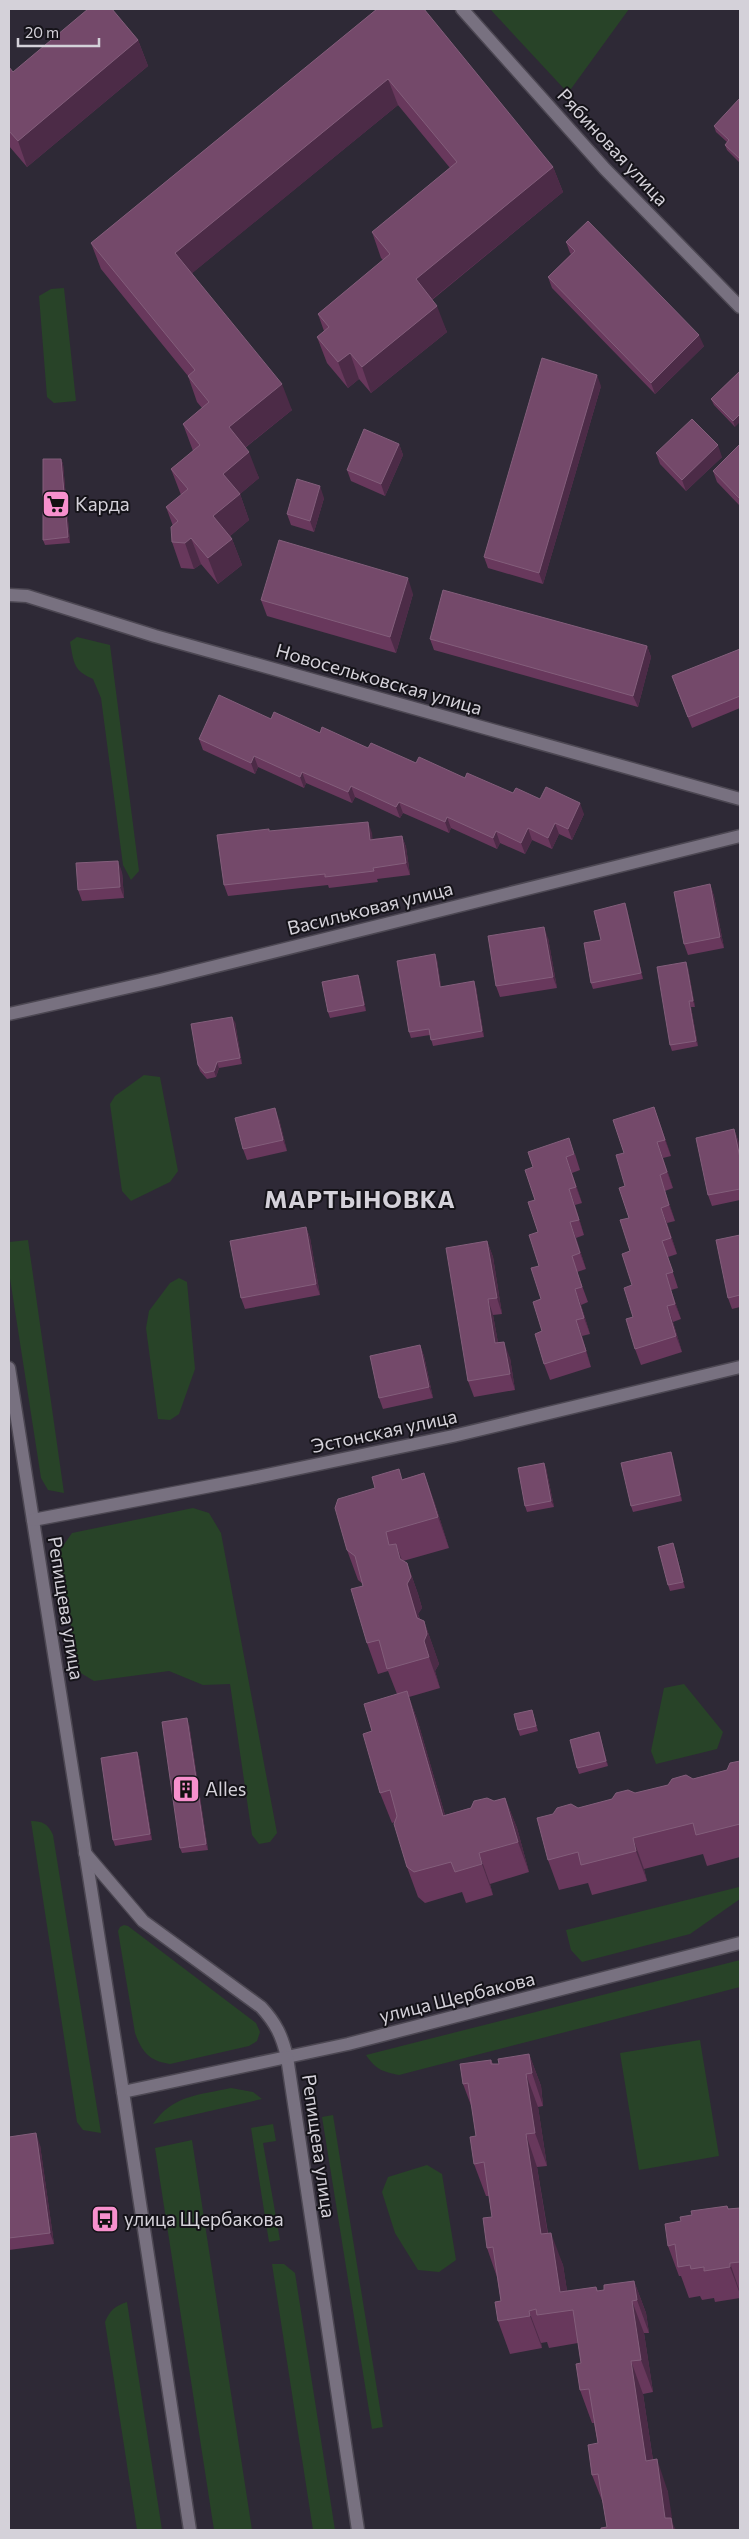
<svg xmlns="http://www.w3.org/2000/svg" width="749" height="2539" font-family="Commissioner,sans-serif">
  <rect width="100%" height="100%" fill="#2e2936"/>
  <g fill="#284328">
    <polygon points="490,9 629,9 568,93"/>
    <polygon points="64,288 76,401 54,403 47,397 39,296 51,289"/>
    <path d="M77,637L110,645L139,871L131,880L123,865L101,698L93,679C73,670 74,663 70,642Z"/>
    <polygon points="144,1075 160,1077 178,1171 170,1182 131,1201 122,1191 110,1104 115,1096"/>
    <polygon points="28,1240 64,1493 48,1490 41,1478 9,1272 9,1242"/>
    <polygon points="179,1278 187,1282 195,1369 179,1414 170,1420 158,1419 146,1328 149,1311 170,1283"/>
    <polygon points="193,1508 209,1513 221,1533 277,1833 270,1842 259,1844 252,1835 230,1684 203,1685 169,1671 94,1681 79,1672 58,1553 72,1533"/>
    <polygon points="684,1684 723,1732 717,1749 656,1764 651,1751 664,1688"/>
    <path d="M31,1821C43,1821 48,1824 53,1835L101,2133L83,2130L77,2122Z"/>
    <polygon points="739,1887 740,1899 690,1934 582,1962 571,1950 566,1930"/>
    <path d="M124,1925L128,1926L256,2023L260,2032L257,2041L249,2046L170,2064C149,2061 142,2052 135,2033L118,1931L120,1927Z"/>
    <path d="M740,1960V1987L399,2075C383,2072 375,2069 366,2055Z"/>
    <polygon points="700,2040 719,2156 639,2170 620,2053"/>
    <path d="M231,2088L253,2092L262,2099L153,2124C172,2095 200,2095 231,2088Z"/>
    <polygon points="333,2115 383,2427 372,2429 322,2117"/>
    <polygon points="273,2124 276,2141 263,2143 280,2240 269,2242 251,2128"/>
    <polygon points="192,2140 252,2530 214,2530 155,2148"/>
    <polygon points="427,2165 442,2174 456,2260 439,2272 418,2270 395,2233 382,2192 388,2177"/>
    <polygon points="272,2264 284,2264 295,2273 335,2530 313,2530"/>
    <path d="M127,2302L162,2530H137L105,2322C110,2310 115,2306 127,2302Z"/>
  </g>
  <g fill="none" stroke-linecap="round" stroke-linejoin="round">
    <g stroke="#4c4752" stroke-width="15">
      <g id="minor">
        <polyline points="462,9 605,169 740,307"/>
        <polyline points="9,595 27,596 155,636 740,799"/>
        <polyline points="9,1014 160,980 740,836"/>
        <polyline points="9,1368 123,2092"/>
        <polyline points="33,1520 247,1479 453,1436 740,1367"/>
        <path d="M85,1853L143,1921L261,2007C276,2023 282,2036 287,2057L348,2044L740,1943"/>
      </g>
    </g>
    <g stroke="#4c4752" stroke-width="15">
      <polyline id="tertiary" points="190,2530 123,2092 287,2057 358,2530"/>
    </g>
    <use href="#minor" stroke="#787180" stroke-width="12"/>
    <use href="#tertiary" stroke="#787180" stroke-width="12"/>
  </g>
  <g fill="#68385c">
    <polygon points="377,9 553,167 563,192 432,300 447,332 371,393 359,379 348,388 327,363 317,337 324,331 318,314 383,260 381,258 372,232 450,168 398,105 192,273 292,410 245,448 259,478 240,494 249,520 230,536 232,539 242,565 218,584 201,564 194,569 181,568 172,542 173,526 166,507 181,495 171,469 193,451 183,424 202,408 197,402 188,376 101,269 91,243"/>
    <polygon points="138,40 148,66 27,167 9,146 9,67 13,72"/>
    <polygon points="740,100 740,163 727,150 725,145 727,142 716,132 714,126"/>
    <polygon points="566,242 704,346 655,394 552,288 548,277 571,254 570,253"/>
    <polygon points="740,371 735,427 714,405 711,399"/>
    <polygon points="601,386 543,584 488,568 484,557"/>
    <polygon points="399,444 403,455 385,496 351,481 347,470"/>
    <polygon points="740,444 740,506 717,482 713,471"/>
    <polygon points="656,453 722,457 686,491 660,464"/>
    <polygon points="61,459 63,464 70,543 45,545 43,540"/>
    <polygon points="324,498 314,532 291,525 287,514"/>
    <polygon points="413,594 396,653 267,616 261,600"/>
    <polygon points="430,639 647,646 651,657 638,707 434,650"/>
    <polygon points="740,649 740,708 692,728 676,687"/>
    <polygon points="271,719 320,733 513,793 540,799 584,814 572,840 559,834 552,849 532,840 525,854 500,843 497,849 451,828 449,833 403,813 400,818 355,797 352,803 306,783 304,788 258,767 255,774 203,750 199,739"/>
    <polygon points="269,831 372,833 372,839 402,836 406,847 410,875 377,879 378,882 329,888 328,885 228,896 224,885"/>
    <polygon points="122,872 124,898 82,901 78,890"/>
    <polygon points="710,884 714,896 724,948 688,955 684,944"/>
    <polygon points="627,909 643,979 593,989 591,983 601,940"/>
    <polygon points="548,938 557,988 500,997 496,986"/>
    <polygon points="437,960 441,987 476,987 484,1037 433,1046 430,1035 411,1038 409,1032"/>
    <polygon points="688,968 695,1007 691,1007 698,1046 672,1051 670,1045"/>
    <polygon points="358,975 360,980 366,1011 330,1018 328,1012"/>
    <polygon points="235,1022 242,1064 219,1068 216,1077 207,1079 200,1071 198,1065"/>
    <polygon points="654,1107 671,1156 663,1158 673,1188 665,1191 675,1221 667,1223 677,1254 668,1257 678,1288 671,1290 681,1319 673,1322 682,1352 641,1365 635,1349 629,1218 625,1186 624,1153"/>
    <polygon points="279,1119 287,1151 247,1160 243,1149"/>
    <polygon points="734,1129 738,1140 740,1150 740,1200 712,1206 708,1195"/>
    <polygon points="575,1154 580,1170 572,1173 582,1203 575,1205 584,1235 576,1238 586,1269 577,1272 588,1302 581,1305 590,1334 582,1336 591,1367 550,1380 544,1364 538,1232 535,1200 533,1167"/>
    <polygon points="306,1227 310,1238 320,1295 245,1309 241,1298"/>
    <polygon points="740,1235 740,1307 732,1309 728,1298"/>
    <polygon points="487,1241 493,1257 502,1314 493,1315 498,1343 510,1358 515,1390 474,1397 468,1381"/>
    <polygon points="420,1345 424,1356 433,1398 383,1409 379,1398"/>
    <polygon points="671,1452 673,1458 682,1501 633,1512 631,1506"/>
    <polygon points="544,1463 546,1468 554,1507 527,1512 525,1506"/>
    <polygon points="424,1473 435,1504 449,1548 403,1561 407,1563 418,1594 422,1608 418,1614 420,1619 424,1621 439,1664 435,1671 440,1688 409,1697 418,1722 445,1815 505,1798 517,1828 529,1872 490,1884 493,1895 466,1903 462,1892 425,1903 418,1897 407,1867 395,1822 392,1823 380,1793 372,1731 397,1694 388,1671 378,1674 367,1643 363,1584 358,1580 347,1550 403,1479"/>
    <polygon points="675,1549 685,1588 670,1591 668,1585"/>
    <polygon points="532,1710 538,1731 520,1736 518,1730"/>
    <polygon points="189,1724 208,1850 182,1853 180,1848"/>
    <polygon points="599,1732 608,1766 579,1774 577,1768"/>
    <polygon points="137,1752 139,1758 152,1840 115,1846 113,1840"/>
    <polygon points="740,1761 740,1857 707,1866 703,1854 644,1869 647,1881 592,1895 588,1883 559,1890 548,1860 578,1808 727,1770"/>
    <polygon points="529,2054 541,2086 543,2106 538,2107 547,2166 537,2167 548,2233 563,2265 567,2291 596,2287 598,2291 604,2290 634,2281 646,2313 649,2333 644,2333 653,2392 643,2394 653,2460 668,2492 607,2527 603,2503 592,2475 598,2443 594,2423 592,2423 580,2390 581,2363 578,2343 549,2348 547,2342 541,2343 542,2348 510,2354 498,2321 501,2301 497,2277 487,2248 492,2217 489,2196 486,2196 474,2164 476,2136 472,2108 463,2084 491,2060 493,2064 499,2064"/>
    <polygon points="9,2137 40,2145 54,2244 9,2250"/>
    <polygon points="727,2206 729,2209 740,2208 740,2298 715,2302 714,2298 702,2300 700,2296 689,2298 681,2276 679,2276 668,2246 681,2221 692,2215"/>
  </g>
  <g fill="#4c2b47">
    <polygon points="138,40 148,66 27,167 18,141"/>
    <polygon points="388,79 398,105 185,279 175,253"/>
    <polygon points="553,167 563,192 425,305 416,279"/>
    <polygon points="437,306 447,332 371,393 362,367"/>
    <polygon points="699,335 704,346 655,394 651,383"/>
    <polygon points="350,353 359,379 348,388 338,362"/>
    <polygon points="597,375 601,386 543,584 539,573"/>
    <polygon points="282,384 292,410 238,453 229,427"/>
    <polygon points="740,414 740,422 735,427 733,421"/>
    <polygon points="399,444 403,455 385,496 381,484"/>
    <polygon points="718,445 722,457 686,491 682,480"/>
    <polygon points="249,452 259,478 233,500 223,474"/>
    <polygon points="61,459 63,464 70,543 68,537"/>
    <polygon points="320,486 324,498 314,532 310,521"/>
    <polygon points="240,494 249,520 223,542 213,516"/>
    <polygon points="191,538 201,564 194,569 185,543"/>
    <polygon points="232,539 242,565 218,584 208,558"/>
    <polygon points="408,578 413,594 396,653 390,637"/>
    <polygon points="647,646 651,657 638,707 633,696"/>
    <polygon points="254,756 258,767 255,774 251,763"/>
    <polygon points="302,772 306,783 304,788 300,777"/>
    <polygon points="351,786 355,797 352,803 348,792"/>
    <polygon points="399,802 403,813 400,818 396,807"/>
    <polygon points="580,803 584,814 572,840 568,829"/>
    <polygon points="447,817 451,828 449,833 445,822"/>
    <polygon points="368,822 372,833 374,851 370,840"/>
    <polygon points="555,823 559,834 552,849 548,838"/>
    <polygon points="528,828 532,840 525,854 521,843"/>
    <polygon points="496,831 500,843 497,849 493,838"/>
    <polygon points="402,836 406,847 410,875 406,863"/>
    <polygon points="118,861 122,872 124,898 120,887"/>
    <polygon points="710,884 714,896 724,948 720,937"/>
    <polygon points="625,903 627,909 643,979 641,973"/>
    <polygon points="544,927 548,938 557,988 553,977"/>
    <polygon points="435,954 437,960 442,992 440,987"/>
    <polygon points="686,962 688,968 695,1007 693,1001"/>
    <polygon points="358,975 360,980 366,1011 364,1005"/>
    <polygon points="474,981 476,987 484,1037 482,1031"/>
    <polygon points="689,1001 691,1007 698,1046 696,1041"/>
    <polygon points="232,1017 235,1022 242,1064 240,1058"/>
    <polygon points="217,1062 219,1068 216,1077 214,1071"/>
    <polygon points="654,1107 660,1123 671,1156 665,1140"/>
    <polygon points="275,1108 279,1119 287,1151 283,1140"/>
    <polygon points="734,1129 738,1140 740,1150 740,1158"/>
    <polygon points="657,1142 663,1158 673,1188 667,1172"/>
    <polygon points="566,1157 572,1173 582,1203 576,1187"/>
    <polygon points="660,1175 665,1191 675,1221 669,1205"/>
    <polygon points="569,1189 575,1205 584,1235 579,1220"/>
    <polygon points="661,1208 667,1223 677,1254 671,1238"/>
    <polygon points="570,1222 576,1238 586,1269 580,1253"/>
    <polygon points="306,1227 310,1238 320,1295 316,1284"/>
    <polygon points="487,1241 493,1257 502,1314 497,1298"/>
    <polygon points="666,1274 671,1290 681,1319 675,1304"/>
    <polygon points="575,1289 581,1305 590,1334 584,1318"/>
    <polygon points="488,1299 493,1315 501,1359 495,1343"/>
    <polygon points="667,1306 673,1322 682,1352 676,1336"/>
    <polygon points="576,1320 582,1336 591,1367 586,1351"/>
    <polygon points="504,1342 510,1358 515,1390 510,1374"/>
    <polygon points="420,1345 424,1356 433,1398 429,1387"/>
    <polygon points="671,1452 673,1458 682,1501 680,1495"/>
    <polygon points="544,1463 546,1468 554,1507 551,1501"/>
    <polygon points="424,1473 435,1504 449,1548 438,1517"/>
    <polygon points="673,1543 675,1549 685,1588 683,1582"/>
    <polygon points="396,1544 407,1574 407,1563 418,1594 422,1608 418,1614 425,1638 424,1621 435,1652 439,1664 435,1671 440,1688 429,1657"/>
    <polygon points="407,1691 418,1722 454,1847 443,1816"/>
    <polygon points="187,1718 189,1724 208,1850 206,1844"/>
    <polygon points="599,1732 601,1738 608,1766 606,1761"/>
    <polygon points="137,1752 139,1758 152,1840 150,1834"/>
    <polygon points="505,1798 517,1828 529,1872 518,1842"/>
    <polygon points="633,1838 644,1869 647,1881 636,1851"/>
    <polygon points="479,1853 490,1884 493,1895 482,1864"/>
    <polygon points="529,2054 541,2086 543,2106 532,2073"/>
    <polygon points="526,2074 538,2107 547,2166 535,2133"/>
    <polygon points="36,2133 40,2145 54,2244 50,2233"/>
    <polygon points="526,2134 537,2167 553,2267 541,2234"/>
    <polygon points="551,2233 563,2265 570,2310 560,2292"/>
    <polygon points="730,2263 740,2292 740,2294 730,2267"/>
    <polygon points="634,2281 646,2313 649,2333 637,2300"/>
    <polygon points="632,2301 644,2333 653,2392 641,2360"/>
    <polygon points="529,2311 541,2343 542,2348 530,2316"/>
    <polygon points="631,2361 643,2394 658,2494 646,2461"/>
    <polygon points="657,2459 668,2492 673,2524 676,2530 670,2530 665,2518"/>
  </g>
  <g fill="#74496a" stroke="#835e7b">
    <polygon points="88,9 112,9 138,40 18,141 9,131 9,67 13,72"/>
    <polygon points="377,9 424,9 553,167 416,279 437,306 362,367 350,353 338,362 317,337 329,327 318,314 390,254 372,232 457,162 388,79 175,253 282,384 229,427 249,452 223,474 240,494 213,516 232,539 208,558 191,538 185,543 172,542 171,527 178,521 166,507 188,489 171,469 200,445 183,424 209,402 188,376 195,370 91,243"/>
    <polygon points="739,99 740,100 740,159 725,145 729,140 714,126"/>
    <polygon points="588,221 699,335 651,383 548,277 575,251 566,242"/>
    <polygon points="542,358 597,375 539,573 484,557"/>
    <polygon points="740,371 740,414 733,421 711,399"/>
    <polygon points="692,419 718,445 682,480 656,453"/>
    <polygon points="364,429 399,444 381,484 347,470"/>
    <polygon points="740,444 740,499 713,471"/>
    <polygon points="43,459 61,459 68,537 43,540"/>
    <polygon points="297,479 320,486 310,521 287,514"/>
    <polygon points="279,540 408,578 390,637 261,600"/>
    <polygon points="443,590 647,646 633,696 430,639"/>
    <polygon points="740,649 740,696 688,717 672,676"/>
    <polygon points="219,695 271,719 274,712 320,733 322,727 368,748 371,743 416,763 419,757 465,778 467,773 513,793 516,788 540,799 546,787 580,803 568,829 555,823 548,838 528,828 521,843 496,831 493,838 447,817 445,822 399,802 396,807 351,786 348,792 302,772 300,777 254,756 251,763 199,739"/>
    <polygon points="368,822 370,840 402,836 406,863 373,868 374,871 325,877 325,874 224,885 217,835 269,829 269,831"/>
    <polygon points="118,861 120,887 78,890 76,863"/>
    <polygon points="710,884 720,937 684,944 674,892"/>
    <polygon points="625,903 641,973 591,983 584,943 601,940 594,911"/>
    <polygon points="544,927 553,977 496,986 488,936"/>
    <polygon points="435,954 440,987 474,981 482,1031 431,1040 429,1029 409,1032 397,961"/>
    <polygon points="686,962 693,1001 689,1001 696,1041 670,1045 657,967"/>
    <polygon points="358,975 364,1005 328,1012 322,982"/>
    <polygon points="232,1017 240,1058 217,1062 214,1071 205,1073 198,1065 191,1024"/>
    <polygon points="654,1107 665,1140 657,1142 667,1172 660,1175 669,1205 661,1208 671,1238 662,1241 673,1272 666,1274 675,1304 667,1306 676,1336 635,1349 626,1319 633,1317 624,1288 632,1285 622,1254 630,1251 620,1220 629,1218 619,1188 625,1186 616,1155 624,1153 613,1120"/>
    <polygon points="275,1108 283,1140 243,1149 235,1118"/>
    <polygon points="734,1129 740,1158 740,1189 708,1195 696,1138"/>
    <polygon points="569,1138 574,1154 566,1157 576,1187 569,1189 579,1220 570,1222 580,1253 572,1256 582,1287 575,1289 584,1318 576,1320 586,1351 544,1364 535,1334 542,1331 533,1302 541,1299 531,1268 539,1266 529,1235 538,1232 528,1202 535,1200 525,1170 533,1167 528,1152"/>
    <polygon points="306,1227 316,1284 241,1298 230,1241"/>
    <polygon points="740,1235 740,1295 728,1298 716,1240"/>
    <polygon points="487,1241 497,1298 488,1299 495,1343 504,1342 510,1374 468,1381 446,1248"/>
    <polygon points="420,1345 429,1387 379,1398 370,1356"/>
    <polygon points="671,1452 680,1495 631,1506 621,1463"/>
    <polygon points="544,1463 551,1501 525,1506 518,1468"/>
    <polygon points="399,1469 402,1480 424,1473 438,1517 386,1532 389,1545 396,1544 400,1559 407,1563 411,1577 407,1584 417,1618 424,1621 427,1634 424,1641 429,1657 387,1669 379,1640 367,1643 351,1589 363,1586 355,1556 347,1550 335,1508 338,1499 375,1488 372,1477"/>
    <polygon points="673,1543 683,1582 668,1585 658,1547"/>
    <polygon points="407,1691 443,1816 471,1808 474,1801 487,1798 494,1801 505,1798 518,1842 479,1853 482,1864 455,1872 451,1862 414,1872 407,1867 394,1824 397,1816 390,1790 380,1793 363,1734 372,1731 364,1704"/>
    <polygon points="532,1710 536,1726 518,1730 514,1714"/>
    <polygon points="187,1718 206,1844 180,1848 162,1722"/>
    <polygon points="599,1732 606,1761 577,1768 570,1740"/>
    <polygon points="137,1752 150,1834 113,1840 101,1758"/>
    <polygon points="740,1761 740,1824 696,1835 693,1823 633,1838 636,1851 581,1865 578,1852 548,1860 537,1818 553,1814 557,1808 571,1804 578,1808 612,1799 616,1793 628,1790 635,1793 668,1785 672,1779 686,1775 693,1779 727,1770 730,1763"/>
    <polygon points="529,2054 532,2073 526,2074 535,2133 526,2134 541,2234 551,2233 560,2292 596,2287 597,2291 604,2290 604,2285 634,2281 637,2300 632,2301 641,2360 631,2361 646,2461 657,2459 665,2518 671,2518 673,2530 601,2530 601,2528 607,2527 598,2474 592,2475 588,2445 598,2443 589,2389 580,2390 576,2364 581,2363 573,2310 537,2315 536,2309 529,2311 530,2316 498,2321 495,2302 501,2301 493,2247 487,2248 483,2218 492,2217 484,2162 474,2164 470,2137 476,2136 468,2083 463,2084 460,2064 491,2060 491,2064 499,2064 498,2059"/>
    <polygon points="36,2133 50,2233 9,2238 9,2137"/>
    <polygon points="727,2206 728,2209 740,2208 740,2262 730,2263 730,2267 704,2271 704,2267 691,2269 690,2265 678,2267 675,2244 668,2246 665,2224 681,2221 680,2217 692,2215 691,2211"/>
  </g>
  <defs>
    <g id="supermarket-square" transform="scale(1.4375)"><rect x="-9" y="-9" width="18" height="18" rx="4" fill="#f790cd" stroke="#151319"/><path d="M-6-5.5h2.5l.6 2H6L4.5 2H-2.5L-4.4-4H-6ZM-1.5 3.2a1.3 1.3 0 1 0 .1 0ZM3 3.2a1.3 1.3 0 1 0 .1 0Z" fill="#111"/></g>
    <g id="building-square" transform="scale(1.4375)"><rect x="-9" y="-9" width="18" height="18" rx="4" fill="#f790cd" stroke="#151319"/><path d="M-4-6H4V6H1V3H-1V6H-4ZM-2.5-4.3h1.7v1.8h-1.7ZM.8-4.3h1.7v1.8H.8ZM-2.5-1h1.7V.8h-1.7ZM.8-1h1.7V.8H.8Z" fill="#111"/></g>
    <g id="bus-square" transform="scale(1.4375)"><rect x="-9" y="-9" width="18" height="18" rx="4" fill="#f790cd" stroke="#151319"/><path d="M-5-6H5V4H4V6H2V4H-2V6H-4V4H-5ZM-3.5-4V0h7V-4ZM-3.5 1.2v1.5H-2V1.2ZM2 1.2v1.5H3.5V1.2Z" fill="#111"/></g>
  </defs>
  <g fill-rule="evenodd">
    <use href="#supermarket-square" x="56" y="504"/>
    <use href="#building-square" x="186" y="1789"/>
    <use href="#bus-square" x="105" y="2219"/>
  </g>
  <g text-anchor="middle" stroke-width="4" stroke-linejoin="round" paint-order="stroke">
    <g font-size="19" fill="#d4d1d9" stroke="#151319">
      <text transform="translate(613 147) rotate(47)" y="7">Рябиновая улица</text>
      <text transform="translate(379 679) rotate(16)" y="7">Новосельковская улица</text>
      <text transform="translate(370 908) rotate(-14)" y="7">Васильковая улица</text>
      <text transform="translate(384 1431) rotate(-12)" y="7">Эстонская улица</text>
      <text transform="translate(66 1608) rotate(81)" y="7">Репищева улица</text>
      <text transform="translate(457 1997) rotate(-14)" y="7">улица Щербакова</text>
      <text transform="translate(319 2146) rotate(82)" y="7">Репищева улица</text>
    </g>
    <g font-size="19" fill="#d4d1d9" stroke="#151319" text-anchor="start">
      <text x="75" y="511">Карда</text>
      <text x="205" y="1796">Alles</text>
      <text x="124" y="2226">улица Щербакова</text>
    </g>
    <g font-size="24" font-weight="bold" letter-spacing="1" fill="#d4d1d9" stroke="#151319">
      <text x="360" y="1208">МАРТЫНОВКА</text>
    </g>
  </g>
  <rect width="749" height="2539" fill="none" stroke="#d4d1d9" stroke-width="20"/>
  <path d="M18 38v8h81v-8" fill="none" stroke="#d4d1d9" stroke-width="2.5"/>
  <text x="25" y="38" font-size="15" fill="#d4d1d9" stroke="#151319" stroke-width="4" paint-order="stroke">20 m</text>
</svg>
